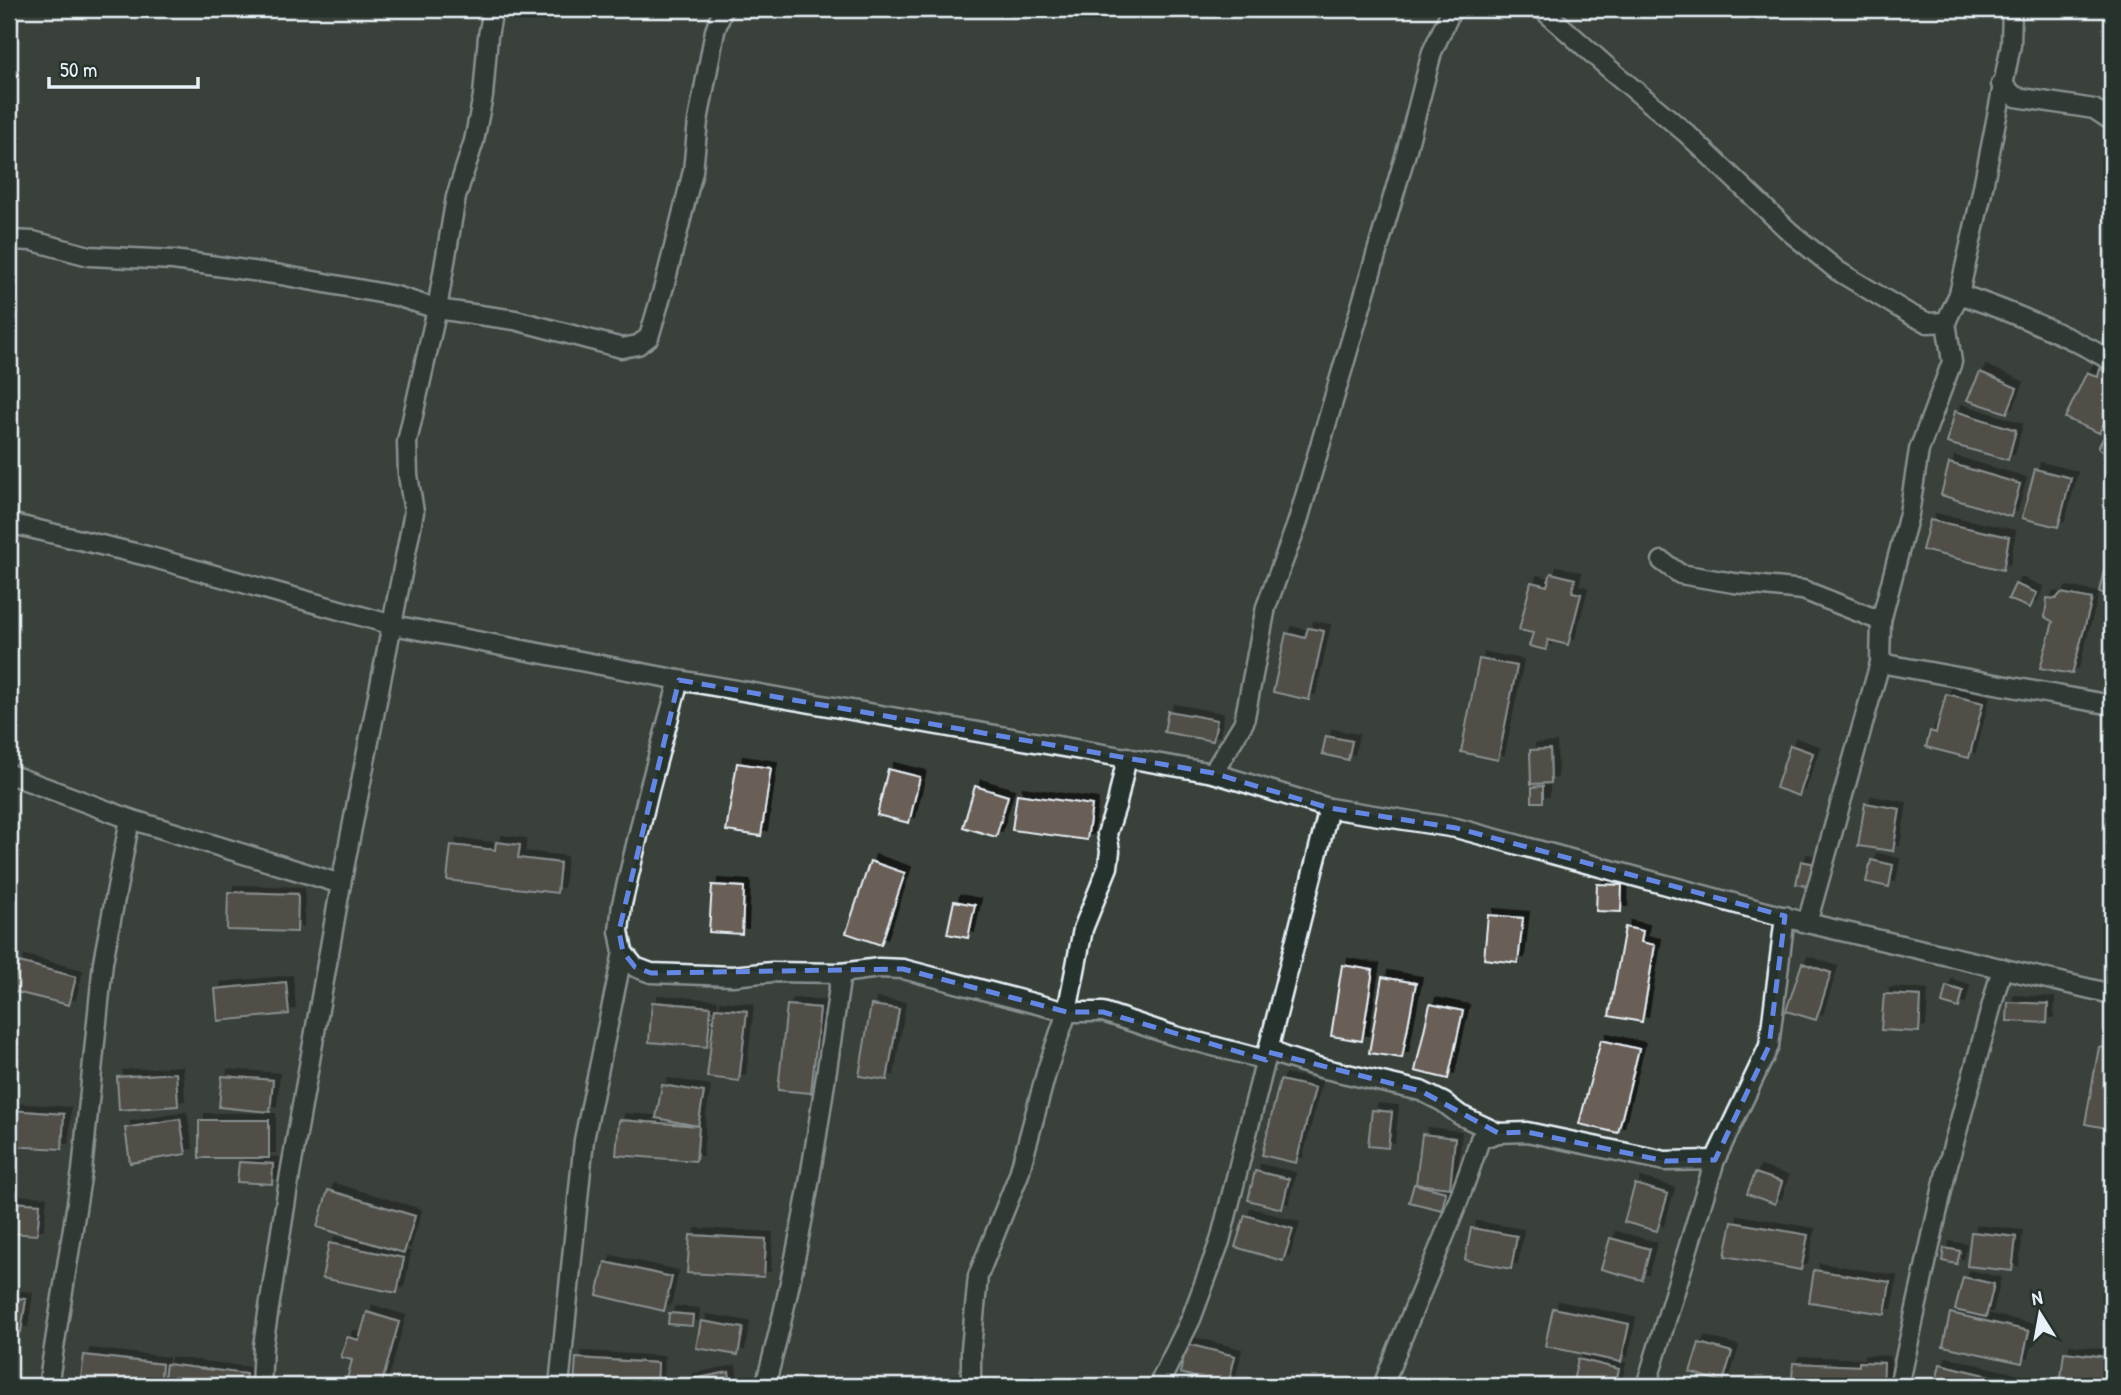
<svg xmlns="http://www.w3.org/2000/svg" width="2121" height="1395" font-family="'Patrick Hand',sans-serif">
  <defs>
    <filter id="shadow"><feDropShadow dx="6" dy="-6" stdDeviation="0" flood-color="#0009"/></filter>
  </defs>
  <rect width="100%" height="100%" fill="#3a403a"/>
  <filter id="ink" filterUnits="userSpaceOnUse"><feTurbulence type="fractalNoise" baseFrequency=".0143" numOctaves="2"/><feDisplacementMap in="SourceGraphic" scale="14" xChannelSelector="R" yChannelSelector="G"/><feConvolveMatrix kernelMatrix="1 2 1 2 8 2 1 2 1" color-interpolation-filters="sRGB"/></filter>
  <g filter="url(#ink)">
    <g fill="#6a5e57" stroke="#e8f1f8" stroke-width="2" filter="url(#shadow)">
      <polygon points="2100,369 2112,374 2112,405 2099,433 2065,418 2087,372 2098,377"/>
      <polygon points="1980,372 2017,388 2007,413 1967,400"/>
      <polygon points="1955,411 2016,430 2008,460 1947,443"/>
      <polygon points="2112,421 2112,458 2098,448"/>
      <polygon points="1949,463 2020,484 2011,517 1941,495"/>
      <polygon points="2035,469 2071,478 2058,527 2022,518"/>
      <polygon points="1930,520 2009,537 2003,570 1922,550"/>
      <polygon points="2106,561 2112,563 2112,595 2099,592"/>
      <polygon points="1551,573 1575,579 1572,592 1581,594 1568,645 1548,640 1546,650 1529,646 1533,633 1519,630 1531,582 1547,586"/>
      <polygon points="2015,584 2037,593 2030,608 2008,599"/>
      <polygon points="2061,593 2092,599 2072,674 2040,668 2053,622 2045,617 2047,598 2056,599"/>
      <polygon points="1308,628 1324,631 1309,700 1273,692 1286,633 1305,638"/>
      <polygon points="1479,659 1517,666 1498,760 1461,752"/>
      <polygon points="1946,694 1983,703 1969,758 1926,747 1930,731 1936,733"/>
      <polygon points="1168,711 1217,720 1213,741 1164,732"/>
      <polygon points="1326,736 1352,741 1348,760 1322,754"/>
      <polygon points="1790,745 1813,753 1799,796 1776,788"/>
      <polygon points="1550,749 1551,783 1531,784 1530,750"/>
      <polygon points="737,763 771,768 761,836 726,831"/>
      <polygon points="888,769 920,777 909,823 877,815"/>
      <polygon points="975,786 1008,796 996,837 963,827"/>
      <polygon points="1543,786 1543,802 1532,802 1532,787"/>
      <polygon points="1017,794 1092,805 1087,840 1012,830"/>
      <polygon points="1865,803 1900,809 1893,851 1858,846"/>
      <polygon points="496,842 520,845 518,858 560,863 557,893 447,880 451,845 495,850"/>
      <polygon points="1871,860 1893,865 1889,887 1866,882"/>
      <polygon points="870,861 905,873 881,945 846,933"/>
      <polygon points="1801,861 1815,864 1811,887 1796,884"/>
      <polygon points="1597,884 1622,885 1621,912 1596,911"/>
      <polygon points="712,885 744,887 742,934 709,932"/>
      <polygon points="228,892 298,894 297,932 227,930"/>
      <polygon points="954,901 975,905 968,938 947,934"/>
      <polygon points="1488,915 1523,918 1518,963 1484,959"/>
      <polygon points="1625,927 1643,931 1641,942 1655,945 1642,1022 1609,1016"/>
      <polygon points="19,962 76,977 69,1005 12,991"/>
      <polygon points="1802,963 1831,973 1816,1020 1786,1011"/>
      <polygon points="1342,965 1373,970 1362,1041 1331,1036"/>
      <polygon points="1382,977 1416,983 1402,1058 1369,1053"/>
      <polygon points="286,982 289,1014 218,1021 215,989"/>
      <polygon points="1946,986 1963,991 1959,1008 1942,1003"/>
      <polygon points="1884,994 1921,996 1919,1032 1881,1030"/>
      <polygon points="652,1002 711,1007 707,1047 649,1042"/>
      <polygon points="2008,1002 2048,1004 2047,1023 2007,1021"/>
      <polygon points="1430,1004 1463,1011 1448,1079 1415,1071"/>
      <polygon points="787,1005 820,1008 811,1093 778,1090"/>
      <polygon points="871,1005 899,1009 887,1080 859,1076"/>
      <polygon points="715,1008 747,1011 739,1081 707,1077"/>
      <polygon points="1601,1040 1639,1049 1618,1133 1579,1124"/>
      <polygon points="2099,1047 2112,1049 2112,1129 2085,1124"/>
      <polygon points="176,1073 178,1106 119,1110 117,1077"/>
      <polygon points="222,1076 273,1080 270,1112 219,1107"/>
      <polygon points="1280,1080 1315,1088 1296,1163 1262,1155"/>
      <polygon points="662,1085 704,1092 698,1126 656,1118"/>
      <polygon points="9,1110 64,1114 62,1149 9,1146"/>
      <polygon points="1372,1110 1392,1112 1388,1148 1368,1146"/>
      <polygon points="180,1119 186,1154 130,1163 125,1128"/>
      <rect x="199" y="1120" width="70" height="38"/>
      <polygon points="619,1120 699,1126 696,1161 616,1155"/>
      <polygon points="1422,1134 1455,1138 1450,1188 1416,1184"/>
      <polygon points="239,1162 273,1164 272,1184 237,1182"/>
      <polygon points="1255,1171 1289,1179 1282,1209 1248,1200"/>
      <polygon points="1755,1173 1782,1182 1775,1204 1747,1194"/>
      <polygon points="1414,1184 1446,1192 1442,1210 1409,1202"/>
      <polygon points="1635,1184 1668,1194 1657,1231 1624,1222"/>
      <polygon points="328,1190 415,1216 404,1253 317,1227"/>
      <polygon points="9,1202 40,1204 37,1235 9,1233"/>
      <polygon points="1245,1215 1293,1229 1283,1261 1235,1247"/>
      <polygon points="1732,1222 1808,1235 1801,1270 1725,1256"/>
      <polygon points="1471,1228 1517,1236 1511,1269 1465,1260"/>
      <polygon points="1971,1232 2016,1237 2012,1271 1967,1266"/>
      <polygon points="690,1235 766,1239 764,1277 687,1273"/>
      <polygon points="1610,1238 1650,1249 1642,1280 1601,1269"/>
      <polygon points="329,1243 404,1258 397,1293 322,1278"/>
      <polygon points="1944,1248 1960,1251 1957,1264 1942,1261"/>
      <polygon points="605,1262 672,1277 664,1311 597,1295"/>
      <polygon points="1814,1270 1890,1282 1885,1314 1809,1302"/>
      <polygon points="1963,1277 1994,1284 1986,1317 1955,1310"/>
      <polygon points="9,1297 26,1299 21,1332 9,1330"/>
      <polygon points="1553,1308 1629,1324 1621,1362 1545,1346"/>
      <polygon points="367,1312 399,1322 381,1386 345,1386 352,1360 341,1357 347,1337 359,1340"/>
      <polygon points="669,1313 693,1315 692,1326 668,1324"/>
      <polygon points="1950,1313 2029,1331 2022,1363 1943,1346"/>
      <polygon points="701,1321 743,1328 738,1355 696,1348"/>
      <polygon points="1699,1343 1732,1352 1723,1382 1690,1372"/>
      <polygon points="1187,1344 1235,1356 1228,1386 1180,1373"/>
      <polygon points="2064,1352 2106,1357 2103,1386 2060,1386"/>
      <polygon points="84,1355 162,1364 160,1386 80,1386"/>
      <polygon points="576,1358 658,1363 657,1386 574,1386"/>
      <polygon points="1578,1359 1619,1369 1615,1386 1572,1386"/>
      <polygon points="1859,1362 1884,1363 1883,1386 1813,1386 1813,1380 1792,1379 1793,1363 1859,1366"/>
      <polygon points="166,1364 246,1374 244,1386 163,1386"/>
      <polygon points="1940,1364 2014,1382 2013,1386 1935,1386"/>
      <polygon points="729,1372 731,1386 689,1386 688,1380"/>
    </g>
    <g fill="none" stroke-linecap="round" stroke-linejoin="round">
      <g stroke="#e8f1f8" stroke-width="23">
        <g id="street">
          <polyline points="1542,9 1613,72 1686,133 1790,232 1838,271 1911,315 1928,323 1946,322 1952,362 1919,450 1909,514 1881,621 1880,663 1807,923"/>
          <polyline points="2001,84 2016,97 2094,109 2112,121"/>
          <polyline points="9,240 33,241 89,256 173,260 281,275 396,296 437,309 515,320 622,348 638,345 649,337 665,283 693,171 698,121 715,31 723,9"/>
          <path d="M1959,294C2012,312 2063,333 2112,361"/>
          <polyline points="1946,322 1959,294 1981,197 2011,45 2012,9"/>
          <polyline points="9,523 147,556 393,625 679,680 1213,773 1329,808 1456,828 1807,923 2112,994"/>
          <polyline points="1662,561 1680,574 1734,583 1803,590 1881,621"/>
          <polyline points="1880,663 2112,705"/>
          <polyline points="679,680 649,790 622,904 619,931 623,952 635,967 651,973 733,976 772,972 841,973"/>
          <polyline points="1213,773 1244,722 1266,607 1297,524 1406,153 1432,52 1452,9"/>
          <polyline points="9,774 130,819 341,884"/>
          <polyline points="1269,1047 1282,1056 1321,1068 1421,1091 1443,1102 1460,1115 1498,1133"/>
          <polyline points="48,1386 82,1171 103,962 130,819"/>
          <polyline points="261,1386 263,1346 290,1174 341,884 414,512 408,475 407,442 437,309 456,197 474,141 483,96 488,36 493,9"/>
          <polyline points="559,1386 584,1140 623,952"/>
          <path d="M765,1386C802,1251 821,1112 841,973L879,968L903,969L1067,1012H1103L1175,1036L1266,1060"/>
          <polyline points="971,1386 971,1349 978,1276 1019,1174 1047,1070 1067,1012 1083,929 1108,867 1110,851 1107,834 1117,803 1127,757"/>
          <polyline points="1158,1386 1191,1319 1220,1241 1329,808"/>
          <path d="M1383,1386C1414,1303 1453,1224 1480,1139L1498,1133L1527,1132L1665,1161L1715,1160"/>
          <polyline points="1646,1386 1715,1160 1769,1046 1785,916"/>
          <polyline points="1899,1386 1947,1168 2002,968"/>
        </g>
      </g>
      <use href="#street" stroke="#26332d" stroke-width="18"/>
    </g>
  </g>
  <path d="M0 0H2121V1395H0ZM679,680L1213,773L1329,808L1456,828L1785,916L1769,1046L1715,1160L1665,1161L1527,1132L1498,1133L1421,1091L1268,1052L1266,1060L1103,1012H1067L903,969L651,973L635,967L623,952L619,931Z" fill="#3a403a" fill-opacity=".55" fill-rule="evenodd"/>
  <path fill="none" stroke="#6487e3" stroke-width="5" stroke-dasharray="14 9" stroke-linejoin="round" d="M679,680L1213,773L1329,808L1456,828L1785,916L1769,1046L1715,1160L1665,1161L1527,1132L1498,1133L1421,1091L1268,1052L1266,1060L1103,1012H1067L903,969L651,973L635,967L623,952L619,931Z"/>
  <rect width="2121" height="1395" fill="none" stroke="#26332d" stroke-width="35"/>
  <rect x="18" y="18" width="2086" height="1360" fill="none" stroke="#e8f1f8" stroke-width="2.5" filter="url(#ink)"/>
  <g transform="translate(2040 1314) rotate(349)" stroke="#26332d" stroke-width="5" paint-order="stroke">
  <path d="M0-5L12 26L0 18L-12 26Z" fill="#e8f1f8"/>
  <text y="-10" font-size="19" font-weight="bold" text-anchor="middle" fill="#e8f1f8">N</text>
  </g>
  <path d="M49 77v10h149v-10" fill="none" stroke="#e8f1f8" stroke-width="3.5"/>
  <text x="60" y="77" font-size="21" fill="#e8f1f8" stroke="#26332d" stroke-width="5" paint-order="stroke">50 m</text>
</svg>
